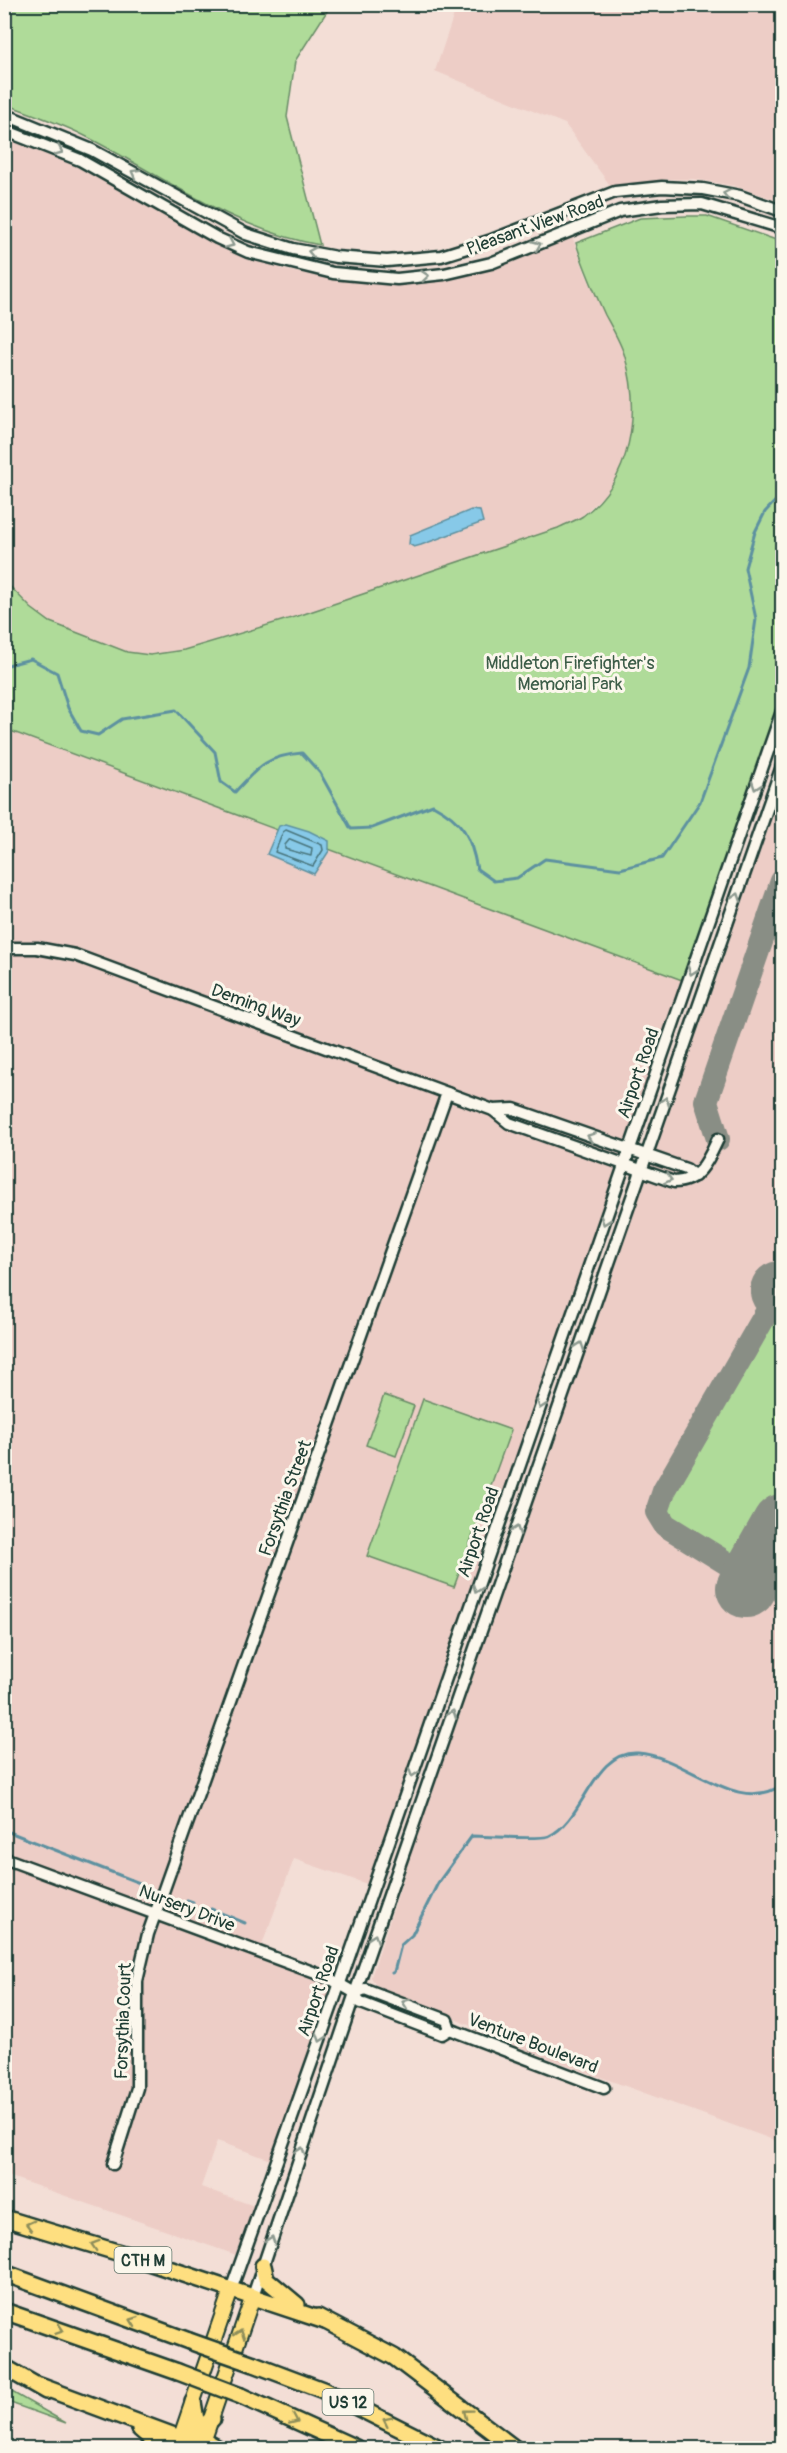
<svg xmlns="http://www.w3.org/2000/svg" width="787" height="2453" font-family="Pangolin,sans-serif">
  <rect width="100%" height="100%" fill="#f3ded6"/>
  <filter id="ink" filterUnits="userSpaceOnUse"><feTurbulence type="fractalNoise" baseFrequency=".0167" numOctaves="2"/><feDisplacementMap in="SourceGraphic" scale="12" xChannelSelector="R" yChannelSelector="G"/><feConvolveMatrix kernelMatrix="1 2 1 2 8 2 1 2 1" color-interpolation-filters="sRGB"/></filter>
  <g filter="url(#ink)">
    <g fill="#edcdc6">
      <polygon points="457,5 782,5 782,202 735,186 693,179 669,179 612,188 565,124 435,71"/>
      <polygon points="4,138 83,169 240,255 285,270 327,278 387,282 491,267 572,236 586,275 625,355 632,389 631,437 620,471 608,491 583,515 558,528 298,616 184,650 150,655 127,652 50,622 31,608 5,580"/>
      <polygon points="4,729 682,980 640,1101 638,1130 373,1886 294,1859 259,1953 340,1983 277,2162 217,2141 201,2187 260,2208 242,2257 5,2175"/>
      <polygon points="782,789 782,2143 529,2051 376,1985 371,1977 417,1837"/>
    </g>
    <g fill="#afdb99" stroke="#678c66" stroke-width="1.5">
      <path d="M4,5H331L295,61L287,117L320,245C233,230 162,175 85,136C60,123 32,114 5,104Z"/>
      <path d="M687,216H707L782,242V694L682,980L5,729L4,580L31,608L50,622L127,652L150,655L184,650L298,616L558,528C566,524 575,521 583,516C632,480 641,412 625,357C621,343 612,328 605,315C594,291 584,268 576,243L640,218Z"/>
      <polygon points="772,1318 782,1323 782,1486 745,1549 735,1554 724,1553 676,1525 667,1512 671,1496"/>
      <polygon points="384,1395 414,1406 396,1456 366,1445"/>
      <polygon points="423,1399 511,1430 454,1587 367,1556"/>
      <polygon points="4,2388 5,2388 66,2423 5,2401"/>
    </g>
    <g fill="#87c9e8" stroke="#5d91a0" stroke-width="1.5">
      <polygon points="471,510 480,511 483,522 421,545 414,547 409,544 410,535"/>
      <polygon points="286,824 309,831 329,841 329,851 314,874 267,854 279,826"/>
    </g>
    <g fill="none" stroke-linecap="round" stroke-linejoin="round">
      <g stroke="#49757c" stroke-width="1.5">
        <polygon points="286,830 322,845 323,850 313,866 275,852 283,832"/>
        <polygon points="290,839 312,848 311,856 285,849 285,845"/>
      </g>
      <g stroke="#5d91a0" stroke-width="3">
        <path d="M4,666L31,659L57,673L68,708L81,731L98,735L122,719L176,710L215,752L221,782L235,792C258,767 266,756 302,753L320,773L351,829L372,828L433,805C463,821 471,836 477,869L494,881L517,878L545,859L620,869L662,858L700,802L749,668L756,619L745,568L755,532L765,512L782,494"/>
        <polyline points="4,1830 142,1884"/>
        <polyline points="187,1900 193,1902"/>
        <polyline points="211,1909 245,1923"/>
        <path d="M392,1973L394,1972L401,1945L412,1935L438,1883L472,1836C486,1836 540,1840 549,1836C585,1820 592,1750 638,1753C686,1756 736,1816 782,1785"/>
      </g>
      <g stroke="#898e85" stroke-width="24">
        <polyline points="718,1139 706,1101 782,881"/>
        <polyline points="751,1578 665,1525 657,1512 664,1491 782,1286"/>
      </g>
      <g stroke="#898e85" stroke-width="60">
        <polyline points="780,1291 782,1292"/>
        <polyline points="746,1588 782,1524"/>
      </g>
      <g stroke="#1f3d34" stroke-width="15">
        <g id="minor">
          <polyline points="4,114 92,150 246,234 293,249 336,257 387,261 441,256 489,241 615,192 662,187 703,189 740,196 782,211"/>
          <polyline points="4,130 80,160 217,238 248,252 333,273 397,279 444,274 491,263 620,211 662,205 702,204 782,228"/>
          <path d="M4,948H37L75,955L493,1110L509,1123L674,1182C700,1182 709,1158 718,1139"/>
          <polyline points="493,1110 514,1109 686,1169 695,1176"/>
          <polyline points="4,1858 329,1978 355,1993 360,2003 364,2004 442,2034 450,2029"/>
          <polyline points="355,1993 365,1989 447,2020 450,2029 457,2032 604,2088"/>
          <polyline points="113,2164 137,2088 137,1981 148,1934 447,1093"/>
          <polyline points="231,2290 340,1983 782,711"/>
          <polyline points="253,2296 355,1993 782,766"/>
        </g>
      </g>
      <g stroke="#1f3d34" stroke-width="18">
        <g id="major">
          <polyline points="177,2448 231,2290"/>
          <polyline points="201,2448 253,2296"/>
        </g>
      </g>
      <g stroke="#1f3d34" stroke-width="20">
        <g id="highway">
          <polyline points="4,2218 130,2256 325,2321"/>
          <polyline points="263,2266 266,2279 297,2305"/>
          <polyline points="4,2273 189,2341"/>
          <polyline points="4,2311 178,2372"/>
          <polyline points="318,2317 394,2357 514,2448"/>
          <polyline points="254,2364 323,2390 439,2448"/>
          <polyline points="4,2367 46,2391"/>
          <polyline points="40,2386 180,2438 196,2432 212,2419"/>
          <polyline points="241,2396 356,2448"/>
          <polyline points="193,2402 199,2438 217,2448"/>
          <polyline points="140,2429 162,2448"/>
        </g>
      </g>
      <use href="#minor" stroke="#fbf7ec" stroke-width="10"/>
      <use href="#major" stroke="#fedf80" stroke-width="14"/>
      <use href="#highway" stroke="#fedf80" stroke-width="15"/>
      <g stroke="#1f3d34" stroke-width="20" stroke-linecap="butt">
        <g id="highway-bridge">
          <polyline points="189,2341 254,2364"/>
          <polyline points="178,2372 241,2396"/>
        </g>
      </g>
      <use href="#highway-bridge" stroke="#fedf80" stroke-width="15"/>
    </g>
    <defs><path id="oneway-chevron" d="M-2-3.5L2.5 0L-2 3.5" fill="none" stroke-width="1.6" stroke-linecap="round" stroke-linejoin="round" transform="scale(1.5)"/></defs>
    <g stroke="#8d9a90">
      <use href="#oneway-chevron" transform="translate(59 151) rotate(24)"/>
      <use href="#oneway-chevron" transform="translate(135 173) rotate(-151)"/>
      <use href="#oneway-chevron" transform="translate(727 194) rotate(-168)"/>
      <use href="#oneway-chevron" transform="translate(230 244) rotate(24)"/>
      <use href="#oneway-chevron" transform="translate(537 245) rotate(-22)"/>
      <use href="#oneway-chevron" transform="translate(312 252) rotate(-169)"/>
      <use href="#oneway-chevron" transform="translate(425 276) rotate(-6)"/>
      <use href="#oneway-chevron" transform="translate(756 786) rotate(109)"/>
      <use href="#oneway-chevron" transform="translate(737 897) rotate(-71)"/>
      <use href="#oneway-chevron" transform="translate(692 971) rotate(109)"/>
      <use href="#oneway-chevron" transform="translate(665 1101) rotate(-70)"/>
      <use href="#oneway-chevron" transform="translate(591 1137) rotate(-160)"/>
      <use href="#oneway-chevron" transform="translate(668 1179) rotate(15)"/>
      <use href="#oneway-chevron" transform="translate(605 1221) rotate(109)"/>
      <use href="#oneway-chevron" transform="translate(580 1346) rotate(-71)"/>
      <use href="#oneway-chevron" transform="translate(541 1405) rotate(109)"/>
      <use href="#oneway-chevron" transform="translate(516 1530) rotate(-71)"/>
      <use href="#oneway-chevron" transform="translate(477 1589) rotate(109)"/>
      <use href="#oneway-chevron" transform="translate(452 1714) rotate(-71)"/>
      <use href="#oneway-chevron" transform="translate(413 1773) rotate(109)"/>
      <use href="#oneway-chevron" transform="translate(374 1938) rotate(-71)"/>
      <use href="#oneway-chevron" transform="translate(406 2003) rotate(-160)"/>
      <use href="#oneway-chevron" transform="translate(321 2038) rotate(109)"/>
      <use href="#oneway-chevron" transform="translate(301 2151) rotate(-71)"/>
      <use href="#oneway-chevron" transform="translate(271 2240) rotate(-71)"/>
    </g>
    <g stroke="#8e8e5a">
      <use href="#oneway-chevron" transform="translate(30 2225) rotate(-165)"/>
      <use href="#oneway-chevron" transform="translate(95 2245) rotate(-162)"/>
      <use href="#oneway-chevron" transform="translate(134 2321) rotate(-160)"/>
      <use href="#oneway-chevron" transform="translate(60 2330) rotate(19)"/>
      <use href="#oneway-chevron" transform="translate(240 2334) rotate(-71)"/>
      <use href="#oneway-chevron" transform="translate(467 2413) rotate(-143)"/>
      <use href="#oneway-chevron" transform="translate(294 2420) rotate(24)"/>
      <use href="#oneway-chevron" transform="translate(387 2421) rotate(-154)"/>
    </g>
  </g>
  <g text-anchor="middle" stroke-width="6" stroke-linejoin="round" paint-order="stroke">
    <g fill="#fbf7ec" stroke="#61756b" stroke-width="1.5">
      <rect x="114.5" y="2247" width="57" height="26" rx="4.5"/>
      <rect x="322.5" y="2389" width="51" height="26" rx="4.5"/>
    </g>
    <g font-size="16" font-weight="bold" fill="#1f3d34">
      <text x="143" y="2266">CTH M</text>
      <text x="348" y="2408">US 12</text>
    </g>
    <g font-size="18" fill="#1f3d34" stroke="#fbf7ec">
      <text transform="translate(535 225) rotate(-20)" y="6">Pleasant View Road</text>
      <text transform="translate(256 1005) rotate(20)" y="6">Deming Way</text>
      <text transform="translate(638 1073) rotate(-71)" y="6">Airport Road</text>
      <text transform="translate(285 1498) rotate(-70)" y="6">Forsythia Street</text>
      <text transform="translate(478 1532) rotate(-71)" y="6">Airport Road</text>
      <text transform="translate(187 1908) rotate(21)" y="6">Nursery Drive</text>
      <text transform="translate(318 1991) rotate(-71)" y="6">Airport Road</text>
      <text transform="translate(123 2021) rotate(-88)" y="6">Forsythia Court</text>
      <text transform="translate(533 2043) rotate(21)" y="6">Venture Boulevard</text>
    </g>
    <g font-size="18" fill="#3c5d48" stroke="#fbf7ec">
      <text x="570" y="669">Middleton Firefighter's<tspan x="570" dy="21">Memorial Park</tspan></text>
    </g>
  </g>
  <rect width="787" height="2453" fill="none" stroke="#fbf7ec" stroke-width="24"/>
  <rect x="12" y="12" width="763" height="2429" fill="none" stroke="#1f3d34" stroke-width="2" filter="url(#ink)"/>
</svg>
